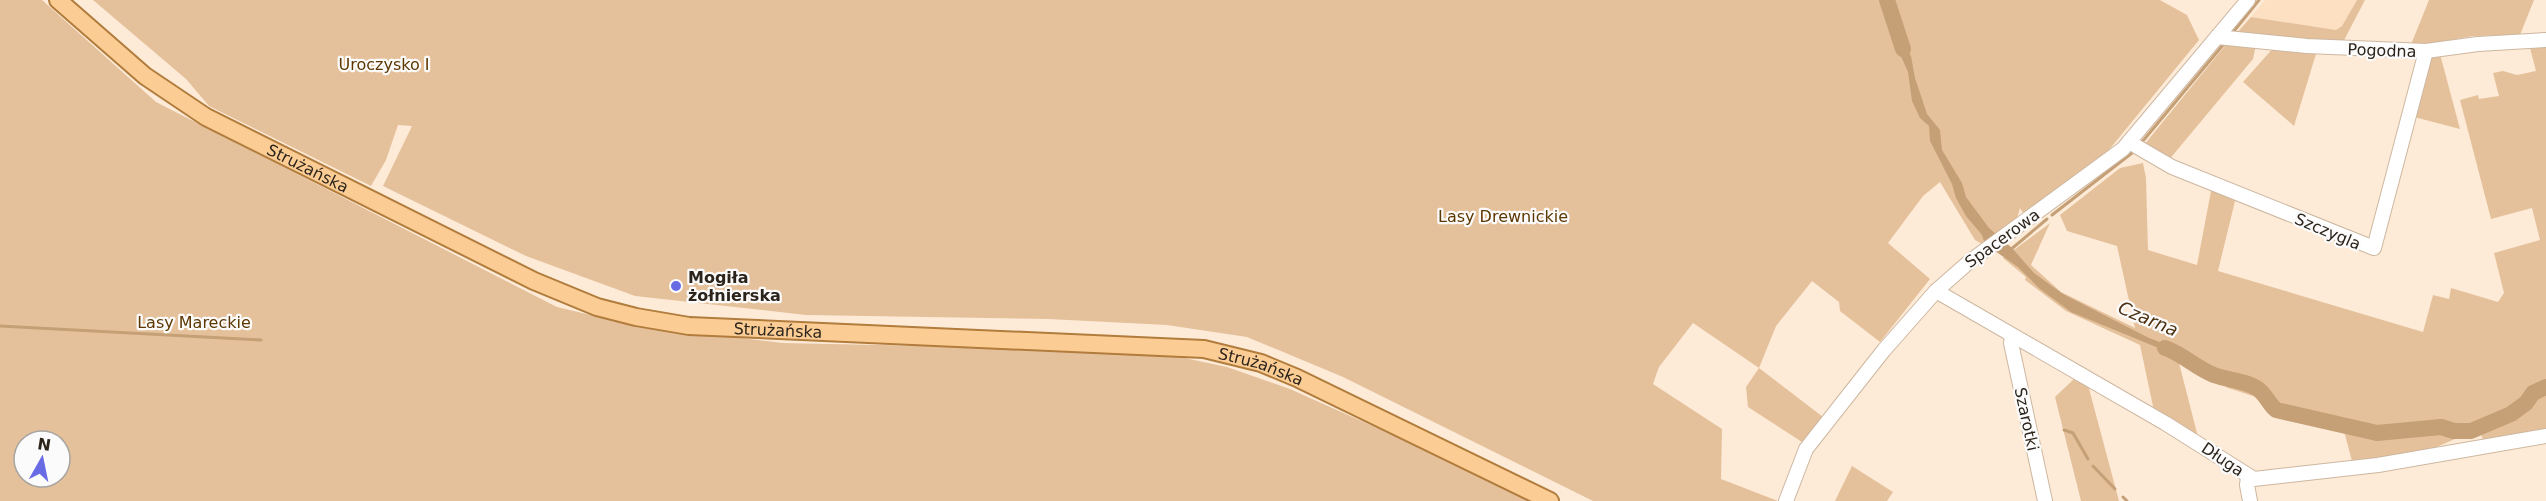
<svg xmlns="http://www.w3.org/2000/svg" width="2546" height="501" font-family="'DejaVu Sans',sans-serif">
  <rect width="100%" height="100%" fill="#fdebd8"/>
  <polygon fill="#fde0c2" points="2265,0 2357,0 2342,26 2336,30 2251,17"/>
  <g fill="#e5c19b" fill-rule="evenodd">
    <path d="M0,0H42L156,102L557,307L633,325L783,343L976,347L1009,340L1161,353L1227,367L1290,389L1453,462L1532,501H0ZM24,441H60V477H24Z"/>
    <polygon points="93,0 2160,0 2187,15 2199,40 2108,151 2027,213 2023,213 2020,208 2016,222 1982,244 1975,240 1940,182 1923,196 1888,243 1930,279 1880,342 1840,311 1839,302 1812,281 1776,326 1759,368 1823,417 1802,442 1748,407 1746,387 1759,368 1693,323 1659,367 1653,384 1722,429 1721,479 1778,501 1593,501 1343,377 1247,337 1167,325 1048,319 806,315 635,296 526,256 383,186 412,126 398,125 386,160 371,186 209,106 186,79"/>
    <polygon points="2357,0 2365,0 2341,46 2235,35 2251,17 2336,30 2342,26"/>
    <polygon points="2429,0 2534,0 2520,35 2473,36 2410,47"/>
    <polygon points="2228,42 2256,45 2253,59 2168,161 2144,145"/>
    <polygon points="2529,44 2546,46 2546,430 2483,440 2481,434 2454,435 2455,439 2413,457 2353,465 2344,431 2268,410 2256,397 2228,388 2178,359 2198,437 2154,411 2140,345 2066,311 2025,280 2026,277 2003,258 2050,223 2031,265 2061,292 2135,328 2117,246 2067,231 2060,215 2120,168 2143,163 2146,178 2148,250 2197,265 2212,186 2236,197 2218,271 2423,332 2433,295 2449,299 2451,288 2498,302 2504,293 2494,253 2540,240 2532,208 2491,219 2460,100 2478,95 2479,99 2499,96 2493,73 2503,71 2517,75 2536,71"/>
    <polygon points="2275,46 2292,52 2316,54 2294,126 2243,82"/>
    <polygon points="2440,54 2460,129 2414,117 2430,55"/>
    <polygon points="2075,378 2088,385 2119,501 2081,501 2055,397"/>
    <polygon points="1852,466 1893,492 1887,501 1835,501"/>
  </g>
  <polygon fill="#c59f75" points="1895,29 1901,31 1903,43 1911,56 1915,78 1927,114 1940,130 1942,150 1962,183 1966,197 1989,228 2012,248 2034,273 2063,294 2149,338 2184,351 2183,358 2071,312 2040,289 2018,267 1985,244 1982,235 1966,216 1956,198 1952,184 1930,141 1929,126 1920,118 1912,101 1908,72 1900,54"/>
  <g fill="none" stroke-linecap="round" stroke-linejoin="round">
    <g stroke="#c59f75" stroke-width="3">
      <polyline points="2234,31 2259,0"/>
      <polyline points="2142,142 2223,45"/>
      <polyline points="2052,215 2132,153"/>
      <polyline points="2009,251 2047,219"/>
      <polyline points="0,326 261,340"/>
      <polyline points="2064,430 2073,433 2088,459"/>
      <polyline points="2093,466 2115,489"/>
      <polyline points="2123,497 2127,501"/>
    </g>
    <g stroke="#c59f75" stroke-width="16">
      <polyline points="1887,0 1903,49"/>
      <path d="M2165,348C2183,354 2196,368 2214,375C2228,380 2247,381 2258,389C2266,395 2269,404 2276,410L2377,433L2441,427L2454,431H2471L2511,414L2526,403L2533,393L2546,387"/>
    </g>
    <g stroke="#cdb7a0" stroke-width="16">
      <g id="minor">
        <polyline points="2217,37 2307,46 2426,51 2478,44 2546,40"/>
        <polyline points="2129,142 2172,167 2374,248 2426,51"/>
        <polyline points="1936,291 2165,423 2254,479 2378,465 2546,436"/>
        <polyline points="2012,336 2011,343 2045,501"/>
        <polyline points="2248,477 2247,485 2250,501"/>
        <polyline points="1786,501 1806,449 1884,350 1936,291 1969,262 2123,149 2248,0"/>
      </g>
    </g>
    <g stroke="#b17c3c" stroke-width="20">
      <g id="major">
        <path id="s1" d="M58,0L145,76L206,117L534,281L597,307L636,317L689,326L1204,349L1261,363L1297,378L1550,501"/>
      </g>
    </g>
    <use href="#minor" stroke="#fff" stroke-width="14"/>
    <use href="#major" stroke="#fbcd95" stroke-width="16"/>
  </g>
  <circle fill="#686be4" stroke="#fbfbfb" stroke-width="2" cx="676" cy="286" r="6"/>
  <g text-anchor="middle" stroke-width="4.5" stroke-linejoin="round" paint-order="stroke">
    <g font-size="16" fill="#2c241b" stroke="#fbfbfb">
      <text transform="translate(2382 50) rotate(2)" y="6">Pogodna</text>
      <text dy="6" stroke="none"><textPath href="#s1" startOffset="303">Strużańska</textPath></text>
      <text transform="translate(2328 231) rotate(23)" y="6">Szczygla</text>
      <text transform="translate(2002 238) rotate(-36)" y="6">Spacerowa</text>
      <text dy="6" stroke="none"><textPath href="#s1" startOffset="807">Strużańska</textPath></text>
      <text dy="6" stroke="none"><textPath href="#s1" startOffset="1293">Strużańska</textPath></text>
      <text transform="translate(2027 419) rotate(78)" y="6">Szarotki</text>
      <text transform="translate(2223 459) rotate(34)" y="6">Długa</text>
    </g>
    <g font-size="16" fill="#5c3700" stroke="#fbfbfb">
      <text x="384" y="70">Uroczysko I</text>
      <text x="1503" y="222">Lasy Drewnickie</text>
      <text x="194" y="328">Lasy Mareckie</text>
    </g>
    <g font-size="16" font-weight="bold" fill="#2c241b" stroke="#fbfbfb" text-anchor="start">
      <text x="688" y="283">Mogiła<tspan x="688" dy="18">żołnierska</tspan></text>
    </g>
    <g font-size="18" font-style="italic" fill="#4d3110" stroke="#fbfbfb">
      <text transform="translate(2148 319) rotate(23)" y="6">Czarna</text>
    </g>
  </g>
  <g transform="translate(42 459) rotate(9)"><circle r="28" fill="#fbfbfb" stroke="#a8a5a1" stroke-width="1.5"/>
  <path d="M0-4.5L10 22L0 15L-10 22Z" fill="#686be4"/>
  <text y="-9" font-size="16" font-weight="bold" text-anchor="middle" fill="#2c241b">N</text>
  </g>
</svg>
